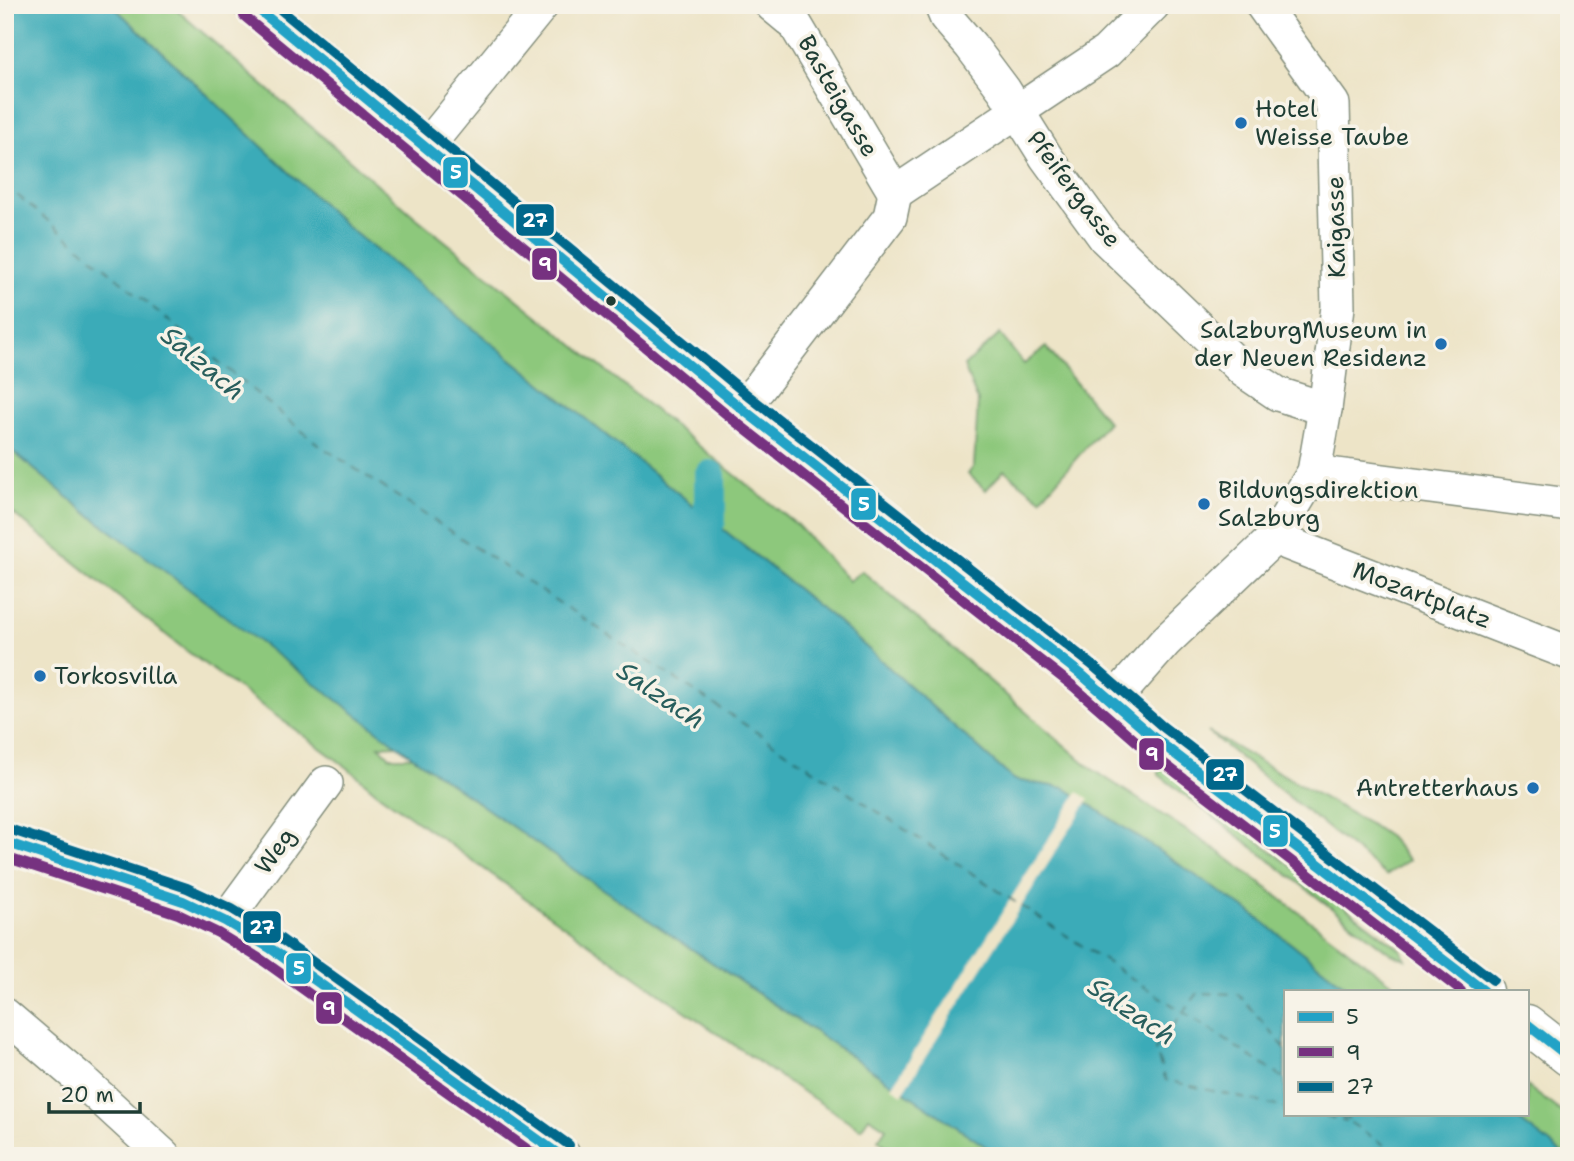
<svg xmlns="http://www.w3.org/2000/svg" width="1574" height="1161" font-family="'Shantell Sans',sans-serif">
  <rect width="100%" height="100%" fill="#f7f3e8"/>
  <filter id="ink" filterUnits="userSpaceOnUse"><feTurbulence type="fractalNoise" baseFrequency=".0143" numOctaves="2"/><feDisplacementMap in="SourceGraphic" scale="14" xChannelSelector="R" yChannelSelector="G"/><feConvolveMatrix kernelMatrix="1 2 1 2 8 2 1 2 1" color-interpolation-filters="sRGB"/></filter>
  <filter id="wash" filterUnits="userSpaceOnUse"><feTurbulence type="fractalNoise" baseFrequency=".00686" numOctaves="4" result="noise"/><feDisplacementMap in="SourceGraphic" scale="28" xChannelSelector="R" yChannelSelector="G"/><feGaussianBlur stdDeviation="1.57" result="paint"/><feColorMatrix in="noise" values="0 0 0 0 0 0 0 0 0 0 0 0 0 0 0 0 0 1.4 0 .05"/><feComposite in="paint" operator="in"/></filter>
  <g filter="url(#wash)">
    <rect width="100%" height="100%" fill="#ede4c7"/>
    <g fill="#8dc87c" stroke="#568258" stroke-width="2">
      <polygon points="112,5 171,5 414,216 797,525 849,581 862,571 1092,769 1218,851 1402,991 1352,991 1250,912 1065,788 1014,780 837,621 346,226"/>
      <polygon points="1000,334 1024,364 1046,347 1108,422 1041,499 1004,470 986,490 968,474 974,466 978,402 964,366"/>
      <polygon points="5,445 87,513 400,745 379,746 390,757 413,757 580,874 1000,1156 900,1156 878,1140 886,1128 869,1117 861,1129 783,1079 615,962 376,792 348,768 184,649 5,507"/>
      <polygon points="1208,732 1373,826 1389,837 1409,860 1386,875"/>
      <polygon points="1158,764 1401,950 1406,959 1390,953 1159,775"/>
      <polygon points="1527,1086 1569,1118 1569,1156 1566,1156 1511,1114 1527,1114"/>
    </g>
    <polygon fill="#3babb8" stroke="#2d7476" stroke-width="2" points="5,5 112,5 346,226 837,621 1014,780 1065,788 1250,912 1352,991 1285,991 1285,1114 1511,1114 1566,1156 1000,1156 580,874 413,757 87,513 5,445"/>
    <polygon fill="#ede4c7" points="1078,792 1089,799 902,1094 892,1087"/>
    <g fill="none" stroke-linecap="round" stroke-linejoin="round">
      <polyline stroke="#3babb8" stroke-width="32" points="710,476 710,520"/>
      <g stroke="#275e5c" stroke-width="2" stroke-dasharray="9 7" stroke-linecap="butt">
        <polyline points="5,185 319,445 1285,1079"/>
        <polyline points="1285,1048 1238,994 1198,993 1155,1050 1166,1080 1285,1108"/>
        <polyline points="1310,1114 1347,1122"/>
        <polyline points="1337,1114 1401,1156"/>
        <polyline points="1343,1114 1349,1120"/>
      </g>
    </g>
  </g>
  <g filter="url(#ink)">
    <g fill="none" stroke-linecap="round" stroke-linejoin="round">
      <g stroke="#86907e" stroke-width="36">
        <g id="street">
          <polyline points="772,5 795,24 895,193"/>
          <polyline points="941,5 946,17 971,46 1004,90 1046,157 1105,238 1244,371 1278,394 1325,409"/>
          <polyline points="425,149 542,5"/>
          <polyline points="895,193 1106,52 1153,5"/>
          <polyline points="741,408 759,388 890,217 895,193"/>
          <polyline points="1314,472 1569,505"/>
          <polyline points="1274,538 1569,653"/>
          <polyline points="1112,702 1165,642 1274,538 1314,472 1325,409 1338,307 1333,104 1262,5"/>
          <polyline points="225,921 326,783"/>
          <polyline points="5,1015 79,1078 164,1156"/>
        </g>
      </g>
      <g stroke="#86907e" stroke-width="41">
        <g id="secondary">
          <polyline points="253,5 425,149 741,408 1082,675 1153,737 1484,991"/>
          <polyline points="5,842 183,901 225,921 270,948 561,1156"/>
          <polyline points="1527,1024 1569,1057"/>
        </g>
      </g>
      <use href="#street" stroke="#fff" stroke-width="33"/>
      <use href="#secondary" stroke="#fff" stroke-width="38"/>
      <g stroke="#f7f3e8" stroke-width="16">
        <g id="bus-1">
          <polyline points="253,5 741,408 1082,675 1153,737 1484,991"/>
          <polyline points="5,842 183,901 225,921 270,948 561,1156"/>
          <polyline points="1527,1024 1569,1057"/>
        </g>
      </g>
      <g stroke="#f7f3e8" stroke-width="16">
        <g id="bus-2">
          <polyline points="244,16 732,419 1073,686 1144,748 1461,991"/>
          <polyline points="5,857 178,914 218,933 262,960 537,1156"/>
        </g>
      </g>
      <g stroke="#f7f3e8" stroke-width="16">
        <g id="bus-3">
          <polyline points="275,5 750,397 1091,664 1162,726 1493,980"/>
          <polyline points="9,829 187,888 232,909 278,937 569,1145"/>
        </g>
      </g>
      <use href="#bus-1" stroke="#21a2c6" stroke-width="10"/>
      <use href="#bus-2" stroke="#763180" stroke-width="10"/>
      <use href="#bus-3" stroke="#00678b" stroke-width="10"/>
    </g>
  </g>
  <g fill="#1f6fb2" stroke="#f7f3e8" stroke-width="2.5">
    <circle cx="1241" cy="123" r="7"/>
    <circle cx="1441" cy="344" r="7"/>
    <circle cx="1204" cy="504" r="7"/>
    <circle cx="40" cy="676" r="7"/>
    <circle cx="1533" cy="788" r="7"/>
  </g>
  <circle fill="#1f3d34" stroke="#f7f3e8" stroke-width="2.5" cx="611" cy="301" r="6"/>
  <g text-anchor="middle" stroke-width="7" stroke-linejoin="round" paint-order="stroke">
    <g font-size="24" fill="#1f3d34" stroke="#f7f3e8">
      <text transform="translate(838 96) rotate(60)" y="8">Basteigasse</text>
      <text transform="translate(1074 189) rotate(53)" y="8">Pfeifergasse</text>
      <text transform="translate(1336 227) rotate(-91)" y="8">Kaigasse</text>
      <text transform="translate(1422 595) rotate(21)" y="8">Mozartplatz</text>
      <text transform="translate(275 851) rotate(-54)" y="8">Weg</text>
    </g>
    <g font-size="24" fill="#1f3d34" stroke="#f7f3e8" text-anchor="start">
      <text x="1255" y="117">Hotel<tspan x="1255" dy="28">Weisse Taube</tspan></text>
      <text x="1427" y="338" text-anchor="end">SalzburgMuseum in<tspan x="1427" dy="28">der Neuen Residenz</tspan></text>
      <text x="1218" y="498">Bildungsdirektion<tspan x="1218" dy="28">Salzburg</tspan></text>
      <text x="54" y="684">Torkosvilla</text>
      <text x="1519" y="796" text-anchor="end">Antretterhaus</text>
    </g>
    <g font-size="26" font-style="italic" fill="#275e5c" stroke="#f7f3e8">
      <text transform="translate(203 363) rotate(40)" y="9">Salzach</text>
      <text transform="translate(661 695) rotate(34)" y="9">Salzach</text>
      <text transform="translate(1132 1011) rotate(34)" y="9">Salzach</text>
    </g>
  </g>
  <g stroke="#f7f3e8" stroke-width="2.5">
    <rect x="442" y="156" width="27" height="33" rx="7" fill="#21a2c6"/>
    <rect x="515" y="203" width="40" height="34" rx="7" fill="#00678b"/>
    <rect x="531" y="247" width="27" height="34" rx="7" fill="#763180"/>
    <rect x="850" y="487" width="27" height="34" rx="7" fill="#21a2c6"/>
    <rect x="1138" y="737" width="27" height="34" rx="7" fill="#763180"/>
    <rect x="1205" y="758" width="40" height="33" rx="7" fill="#00678b"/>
    <rect x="1262" y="814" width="27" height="34" rx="7" fill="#21a2c6"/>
    <rect x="242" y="910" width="40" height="34" rx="7" fill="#00678b"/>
    <rect x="285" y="952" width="27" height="33" rx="7" fill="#21a2c6"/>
    <rect x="315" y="991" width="28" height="34" rx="7" fill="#763180"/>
  </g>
  <g font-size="19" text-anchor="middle" font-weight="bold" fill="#fff">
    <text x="456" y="179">5</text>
    <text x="535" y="227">27</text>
    <text x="545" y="271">9</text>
    <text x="864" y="511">5</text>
    <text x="1152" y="761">9</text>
    <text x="1225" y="781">27</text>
    <text x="1275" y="838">5</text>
    <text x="262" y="934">27</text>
    <text x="299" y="975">5</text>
    <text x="329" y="1015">9</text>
  </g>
  <rect width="1574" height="1161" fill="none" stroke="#f7f3e8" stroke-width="28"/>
  <rect x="1284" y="990" width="245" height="126" fill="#f7f3e8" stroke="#a1aaa0" stroke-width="2"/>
  <rect x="1298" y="1012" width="35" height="10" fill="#21a2c6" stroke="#a1aaa0" stroke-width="2"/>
  <text x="1346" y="1024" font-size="21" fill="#1f3d34">5</text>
  <rect x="1298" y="1047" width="35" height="10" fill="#763180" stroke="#a1aaa0" stroke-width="2"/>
  <text x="1346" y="1060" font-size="21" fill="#1f3d34">9</text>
  <rect x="1298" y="1082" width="35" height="10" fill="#00678b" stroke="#a1aaa0" stroke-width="2"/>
  <text x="1346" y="1094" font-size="21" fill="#1f3d34">27</text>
  <path d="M49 1102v10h91v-10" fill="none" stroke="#1f3d34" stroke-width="3.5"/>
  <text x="60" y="1102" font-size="21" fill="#1f3d34" stroke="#f7f3e8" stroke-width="5" paint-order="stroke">20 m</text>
</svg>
